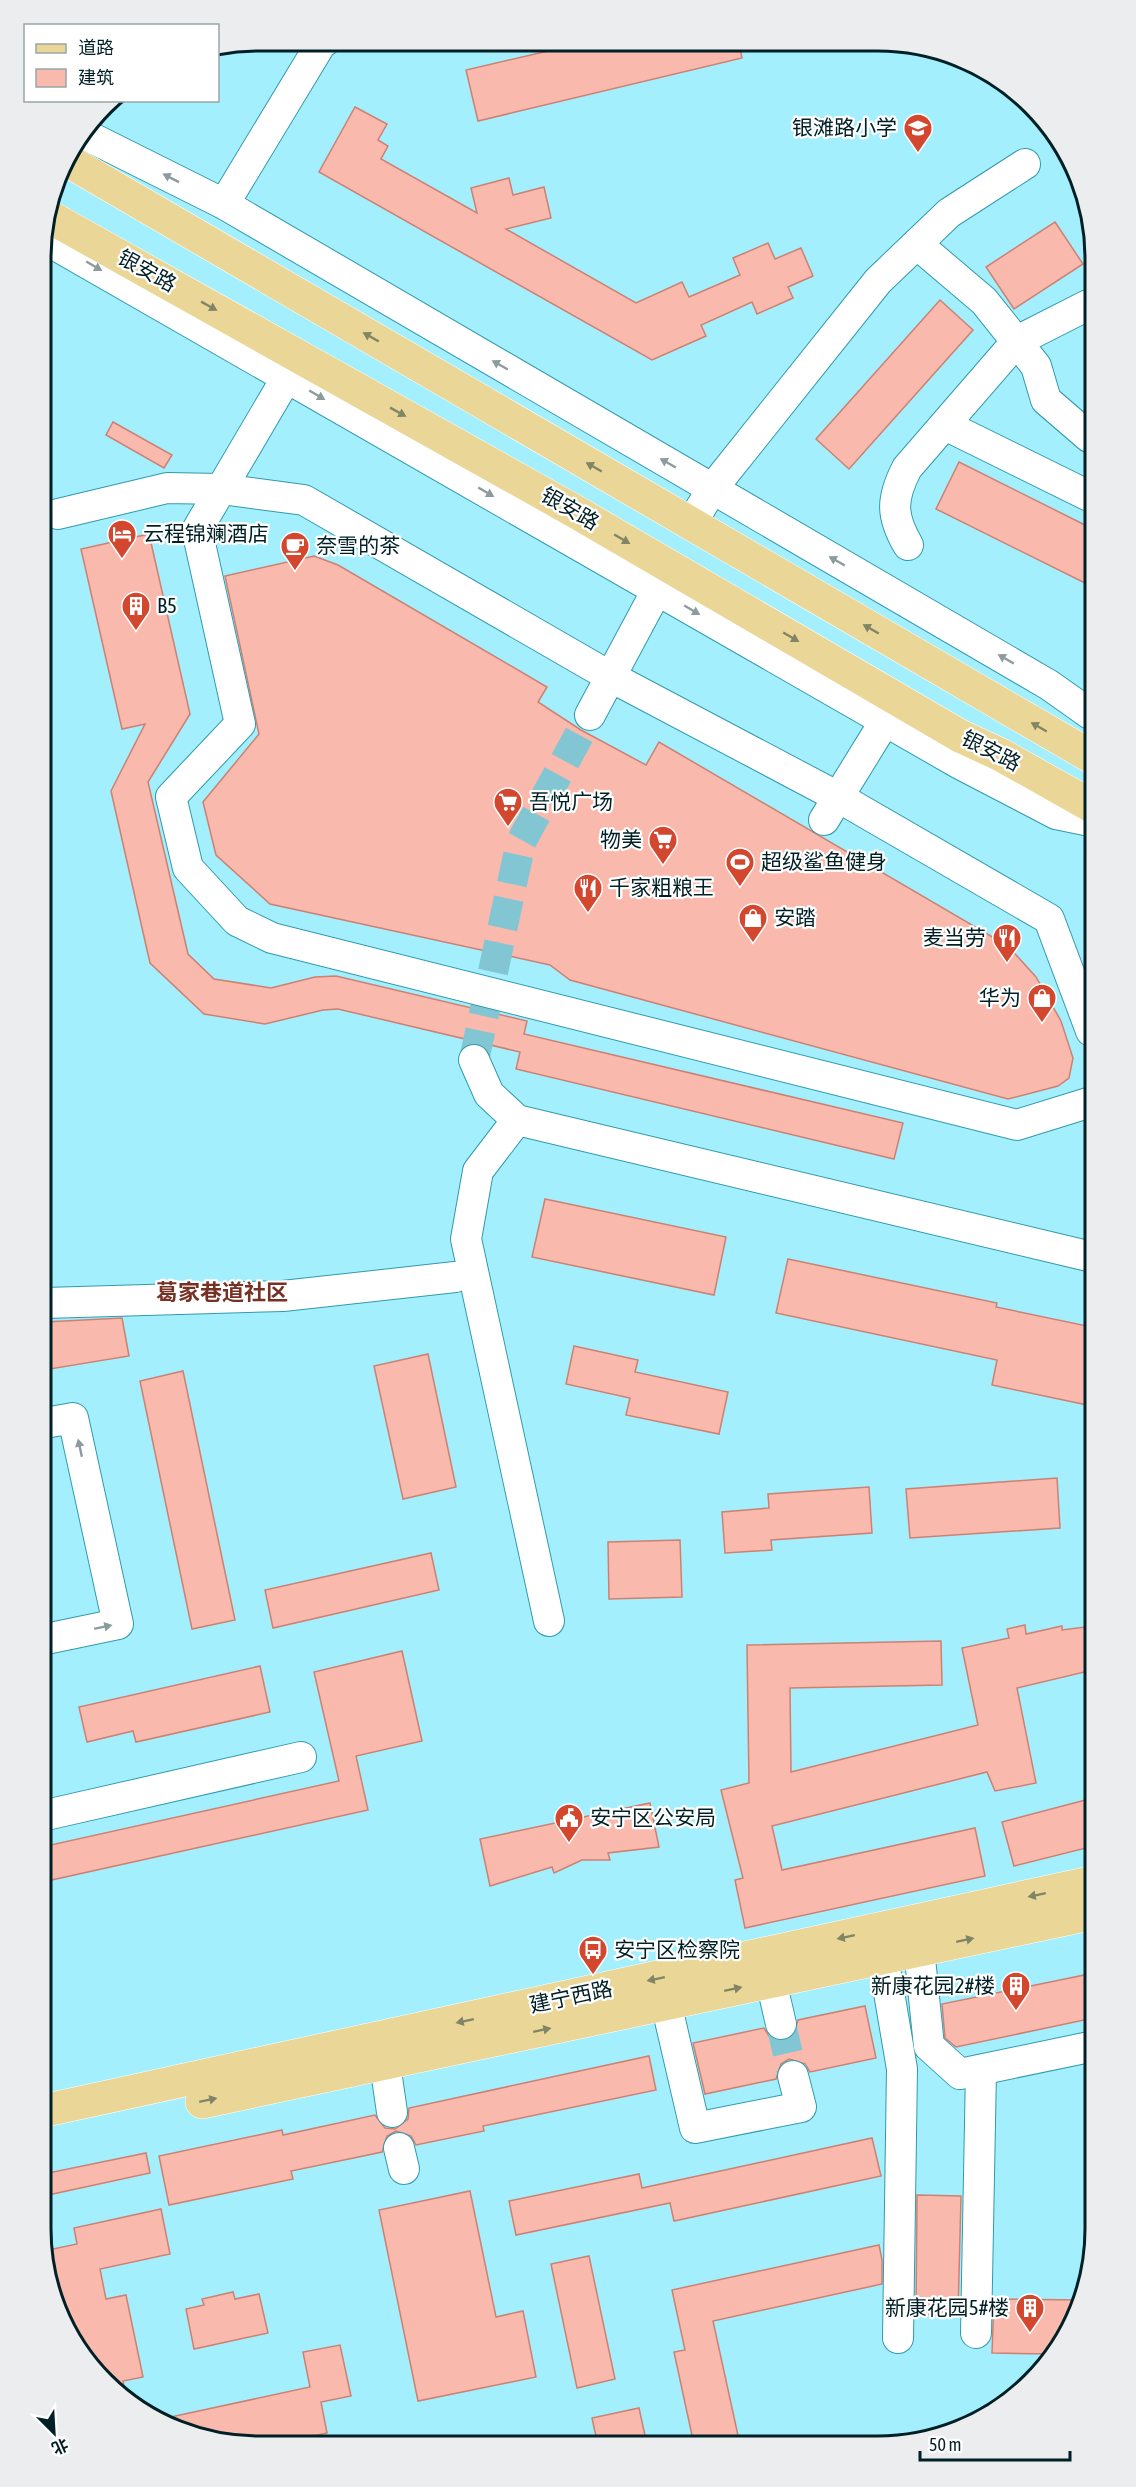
<svg xmlns="http://www.w3.org/2000/svg" width="1136" height="2487" font-family="'Asap Condensed','Noto Sans SC',sans-serif">
  <rect width="100%" height="100%" fill="#a3effe"/>
  <g fill="#f9b9ac" stroke="#cd8172" stroke-width="1.5">
    <polygon points="583,43 739,43 742,58 478,121 466,70"/>
    <polygon points="355,107 387,124 378,140 388,146 381,159 477,213 471,188 509,178 513,195 544,187 551,218 506,229 636,303 682,282 689,297 740,275 733,258 768,243 775,259 801,248 813,276 788,287 793,298 757,314 752,302 701,325 706,336 652,360 319,172"/>
    <polygon points="1055,222 1083,264 1014,309 986,267"/>
    <polygon points="940,300 973,330 849,469 816,439"/>
    <polygon points="113,422 172,455 164,468 106,435"/>
    <polygon points="959,462 1089,527 1089,585 936,509"/>
    <polygon points="149,534 190,714 148,782 188,954 214,979 271,988 315,977 336,976 527,1021 524,1034 903,1123 894,1159 516,1069 520,1052 338,1009 323,1010 265,1024 204,1014 150,963 111,791 145,724 122,729 81,549"/>
    <polygon points="314,556 338,565 547,687 538,702 581,730 646,765 659,742 1008,946 1036,977 1061,1021 1073,1058 1069,1078 1058,1086 1008,1099 570,980 550,965 270,904 216,855 203,802 259,734 225,576"/>
    <polygon points="545,1199 726,1237 714,1295 532,1257"/>
    <polygon points="788,1259 997,1303 996,1307 1092,1327 1092,1406 992,1385 997,1360 776,1313"/>
    <polygon points="122,1318 129,1356 50,1369 45,1322"/>
    <polygon points="574,1346 638,1360 635,1372 728,1392 719,1434 626,1415 630,1398 566,1384"/>
    <polygon points="428,1354 456,1487 403,1499 374,1366"/>
    <polygon points="183,1371 235,1620 192,1629 140,1381"/>
    <polygon points="1057,1478 1060,1528 910,1538 906,1489"/>
    <polygon points="869,1487 872,1533 771,1540 772,1550 725,1553 722,1512 769,1508 768,1494"/>
    <polygon points="680,1540 682,1597 609,1599 608,1542"/>
    <polygon points="431,1553 439,1590 273,1628 265,1590"/>
    <polygon points="1025,1625 1026,1634 1062,1626 1062,1630 1093,1626 1093,1670 1017,1688 1036,1783 995,1791 987,1772 772,1826 782,1870 975,1828 985,1876 745,1928 735,1880 743,1878 721,1790 749,1783 747,1645 941,1641 942,1685 790,1688 791,1772 978,1725 962,1648 1009,1638 1007,1629"/>
    <polygon points="402,1651 422,1741 356,1756 368,1810 47,1881 46,1846 339,1781 314,1672"/>
    <polygon points="260,1666 270,1712 136,1742 133,1731 87,1742 79,1707"/>
    <polygon points="1093,1798 1094,1846 1014,1866 1002,1822"/>
    <polygon points="650,1803 659,1847 608,1853 610,1860 582,1860 554,1873 552,1867 490,1886 480,1839"/>
    <polygon points="1094,1973 1094,2018 956,2047 945,2038 942,2004"/>
    <polygon points="865,2006 876,2058 810,2072 805,2064 789,2059 781,2064 776,2079 705,2094 693,2043 764,2028 769,2036 784,2041 793,2036 798,2020"/>
    <polygon points="649,2056 656,2090 483,2126 484,2131 416,2145 411,2136 396,2131 387,2136 382,2152 291,2171 293,2179 169,2205 159,2156 282,2130 283,2135 375,2115 385,2128 395,2129 408,2119 409,2108"/>
    <polygon points="872,2138 881,2176 674,2221 670,2203 516,2235 509,2201 639,2174 642,2188"/>
    <polygon points="146,2153 150,2173 48,2195 48,2173"/>
    <polygon points="470,2191 496,2317 523,2311 536,2377 418,2401 379,2210"/>
    <polygon points="917,2195 961,2196 958,2315 916,2314"/>
    <polygon points="161,2209 170,2254 100,2269 106,2299 126,2295 143,2377 123,2381 126,2398 114,2392 70,2338 48,2286 48,2250 77,2244 74,2228"/>
    <polygon points="879,2245 882,2260 882,2284 713,2321 739,2440 693,2440 674,2352 685,2350 672,2290"/>
    <polygon points="589,2256 615,2379 577,2388 551,2264"/>
    <polygon points="233,2292 235,2299 259,2294 268,2333 194,2349 186,2309 204,2305 202,2299"/>
    <polygon points="994,2299 1082,2300 1079,2312 1055,2354 992,2353"/>
    <polygon points="340,2345 351,2396 321,2402 327,2433 286,2442 216,2442 166,2418 310,2387 303,2352"/>
    <polygon points="639,2408 646,2440 597,2441 592,2418"/>
  </g>
  <g fill="none" stroke-linecap="round" stroke-linejoin="round">
    <g stroke="#82c6d3" stroke-width="30" stroke-dasharray="30 15" stroke-linecap="butt">
      <polyline points="474,1060 521,842 590,715"/>
      <polyline points="781,2024 793,2076"/>
    </g>
    <g stroke="#319aad" stroke-width="32">
      <g id="minor">
        <polyline points="84,134 224,204 1049,685 1090,714"/>
        <polyline points="224,204 322,42 325,41"/>
        <polyline points="43,238 960,764 1056,814 1090,821"/>
        <polyline points="917,244 984,301 1036,366 1046,400 1089,437"/>
        <polyline points="287,377 197,530 240,724 171,797 188,868 237,921 272,938 1017,1125 1091,1102"/>
        <polyline points="945,425 1089,496"/>
        <polyline points="58,514 167,488 221,489 304,500 611,677 838,797 1049,919 1091,1031"/>
        <polyline points="691,524 712,489 878,281 949,213 1025,164"/>
        <path d="M908,545C891,516 891,499 907,468L1017,341L1088,305"/>
        <polyline points="590,715 657,590"/>
        <polyline points="824,820 885,721"/>
        <polyline points="474,1060 489,1094 517,1120 1092,1257"/>
        <polyline points="517,1120 478,1171 466,1239 549,1621"/>
        <polyline points="45,1303 283,1296 455,1277"/>
        <polyline points="45,1423 73,1418 118,1624 46,1639"/>
        <polyline points="46,1815 301,1757"/>
        <polyline points="919,1949 929,2046 960,2074 1094,2046"/>
        <polyline points="883,1957 902,2069 898,2338"/>
        <polyline points="771,1981 781,2024"/>
        <polyline points="666,2003 695,2128 801,2107 793,2076"/>
        <polyline points="385,2064 392,2112"/>
        <polyline points="399,2148 404,2169"/>
        <polyline points="976,2333 981,2070"/>
      </g>
    </g>
    <g stroke="#fff" stroke-width="34">
      <g id="major">
        <polyline points="65,159 1090,756"/>
        <polyline points="48,216 576,512 960,736 1001,755 1090,805"/>
        <polyline points="202,2102 1094,1913"/>
        <polyline points="47,2110 1094,1882"/>
      </g>
    </g>
    <use href="#minor" stroke="#fff" stroke-width="30"/>
    <use href="#major" stroke="#ead798" stroke-width="33"/>
  </g>
  <defs><path id="oneway-solid" d="M-6-.8H1V-3.2L6.5 0L1 3.2V.8H-6Z" transform="scale(1.5)"/></defs>
  <g fill="#8c9b9d">
    <use href="#oneway-solid" transform="translate(171 178) rotate(-153)"/>
    <use href="#oneway-solid" transform="translate(94 266) rotate(30)"/>
    <use href="#oneway-solid" transform="translate(500 365) rotate(-150)"/>
    <use href="#oneway-solid" transform="translate(317 395) rotate(30)"/>
    <use href="#oneway-solid" transform="translate(668 463) rotate(-150)"/>
    <use href="#oneway-solid" transform="translate(486 492) rotate(30)"/>
    <use href="#oneway-solid" transform="translate(837 561) rotate(-150)"/>
    <use href="#oneway-solid" transform="translate(692 610) rotate(30)"/>
    <use href="#oneway-solid" transform="translate(1006 659) rotate(-150)"/>
    <use href="#oneway-solid" transform="translate(80 1448) rotate(-102)"/>
    <use href="#oneway-solid" transform="translate(103 1627) rotate(-12)"/>
  </g>
  <g fill="#818565">
    <use href="#oneway-solid" transform="translate(209 306) rotate(29)"/>
    <use href="#oneway-solid" transform="translate(371 337) rotate(-150)"/>
    <use href="#oneway-solid" transform="translate(398 412) rotate(29)"/>
    <use href="#oneway-solid" transform="translate(594 467) rotate(-150)"/>
    <use href="#oneway-solid" transform="translate(622 539) rotate(30)"/>
    <use href="#oneway-solid" transform="translate(871 629) rotate(-150)"/>
    <use href="#oneway-solid" transform="translate(791 637) rotate(30)"/>
    <use href="#oneway-solid" transform="translate(1039 727) rotate(-150)"/>
    <use href="#oneway-solid" transform="translate(1037 1895) rotate(168)"/>
    <use href="#oneway-solid" transform="translate(846 1937) rotate(168)"/>
    <use href="#oneway-solid" transform="translate(965 1940) rotate(-12)"/>
    <use href="#oneway-solid" transform="translate(656 1979) rotate(168)"/>
    <use href="#oneway-solid" transform="translate(733 1989) rotate(-12)"/>
    <use href="#oneway-solid" transform="translate(465 2021) rotate(168)"/>
    <use href="#oneway-solid" transform="translate(542 2030) rotate(-12)"/>
    <use href="#oneway-solid" transform="translate(208 2100) rotate(-12)"/>
  </g>
  <defs>
    <g id="school-pin" transform="scale(1.5)"><path d="M0 17L-7.5 6A9.5 9.5 0 1 1 7.5 6Z" fill="#d3472f" stroke="#fff"/><path d="M0-5L7-2L0 1L-7-2ZM-4 1L0 2.5L4 1V4Q0 6-4 4Z" fill="#fff"/></g>
    <g id="hotel-pin" transform="scale(1.5)"><path d="M0 17L-7.5 6A9.5 9.5 0 1 1 7.5 6Z" fill="#d3472f" stroke="#fff"/><path d="M-6-4.5h1.5V1H6V5H4.5V3h-9V5H-6ZM-4 0a1.8 1.8 0 1 1 3.6 0ZM.5 0V-2.5h3Q6-2.5 6 0Z" fill="#fff"/></g>
    <g id="cafe-pin" transform="scale(1.5)"><path d="M0 17L-7.5 6A9.5 9.5 0 1 1 7.5 6Z" fill="#d3472f" stroke="#fff"/><path d="M-5.5-4.5H6V0H3Q3 3.5 0 3.5H-2.5Q-5.5 3.5-5.5 0ZM3-3.2v2h1.7v-2ZM-6 4.5H4V6H-6Z" fill="#fff"/></g>
    <g id="building-pin" transform="scale(1.5)"><path d="M0 17L-7.5 6A9.5 9.5 0 1 1 7.5 6Z" fill="#d3472f" stroke="#fff"/><path d="M-4-6H4V6H1V3H-1V6H-4ZM-2.5-4.3h1.7v1.8h-1.7ZM.8-4.3h1.7v1.8H.8ZM-2.5-1h1.7V.8h-1.7ZM.8-1h1.7V.8H.8Z" fill="#fff"/></g>
    <g id="supermarket-pin" transform="scale(1.5)"><path d="M0 17L-7.5 6A9.5 9.5 0 1 1 7.5 6Z" fill="#d3472f" stroke="#fff"/><path d="M-6-5.5h2.5l.6 2H6L4.5 2H-2.5L-4.4-4H-6ZM-1.5 3.2a1.3 1.3 0 1 0 .1 0ZM3 3.2a1.3 1.3 0 1 0 .1 0Z" fill="#fff"/></g>
    <g id="stadium-pin" transform="scale(1.5)"><path d="M0 17L-7.5 6A9.5 9.5 0 1 1 7.5 6Z" fill="#d3472f" stroke="#fff"/><path d="M0-5a6.5 5 0 1 0 0 10a6.5 5 0 1 0 0-10ZM-3.5-1.8h7v3.6h-7Z" fill="#fff"/></g>
    <g id="restaurant-pin" transform="scale(1.5)"><path d="M0 17L-7.5 6A9.5 9.5 0 1 1 7.5 6Z" fill="#d3472f" stroke="#fff"/><path d="M-5-6h1v4h1v-4h1v4h1v-4h1v5L-1.5 .5V6h-2V.5L-5-1ZM5-6V6H3V1.5H1.5Q1.5-4 5-6Z" fill="#fff"/></g>
    <g id="shop-pin" transform="scale(1.5)"><path d="M0 17L-7.5 6A9.5 9.5 0 1 1 7.5 6Z" fill="#d3472f" stroke="#fff"/><path d="M-5-2.5h2.3a2.7 3.5 0 0 1 5.4 0H5L5.5 6h-11ZM-1.5-2.5h3a1.5 2.3 0 0 0-3 0Z" fill="#fff"/></g>
    <g id="civic-pin" transform="scale(1.5)"><path d="M0 17L-7.5 6A9.5 9.5 0 1 1 7.5 6Z" fill="#d3472f" stroke="#fff"/><path d="M-.6-6.5H3V-4.5H.6V-3L4-1V1h2V6H-6V1h2V-1L-.6-3ZM-1.2 2.5V6h2.4V2.5Z" fill="#fff"/></g>
    <g id="bus-pin" transform="scale(1.5)"><path d="M0 17L-7.5 6A9.5 9.5 0 1 1 7.5 6Z" fill="#d3472f" stroke="#fff"/><path d="M-5-6H5V4H4V6H2V4H-2V6H-4V4H-5ZM-3.5-4V0h7V-4ZM-3.5 1.2v1.5H-2V1.2ZM2 1.2v1.5H3.5V1.2Z" fill="#fff"/></g>
  </defs>
  <g fill-rule="evenodd">
    <use href="#school-pin" x="918" y="128"/>
    <use href="#hotel-pin" x="122" y="534"/>
    <use href="#cafe-pin" x="295" y="546"/>
    <use href="#building-pin" x="136" y="606"/>
    <use href="#supermarket-pin" x="508" y="802"/>
    <use href="#supermarket-pin" x="663" y="840"/>
    <use href="#stadium-pin" x="740" y="862"/>
    <use href="#restaurant-pin" x="588" y="888"/>
    <use href="#shop-pin" x="753" y="918"/>
    <use href="#restaurant-pin" x="1007" y="938"/>
    <use href="#shop-pin" x="1042" y="998"/>
    <use href="#civic-pin" x="569" y="1818"/>
    <use href="#bus-pin" x="593" y="1950"/>
    <use href="#building-pin" x="1016" y="1986"/>
    <use href="#building-pin" x="1030" y="2308"/>
  </g>
  <g text-anchor="middle" stroke-width="4.5" stroke-linejoin="round" paint-order="stroke">
    <g font-size="21" fill="#002026" stroke="#fff" text-anchor="start">
      <text x="897" y="135" text-anchor="end">银滩路小学</text>
      <text x="143" y="541">云程锦斓酒店</text>
      <text x="316" y="553">奈雪的茶</text>
      <text x="157" y="613">B5</text>
      <text x="529" y="809">吾悦广场</text>
      <text x="642" y="847" text-anchor="end">物美</text>
      <text x="761" y="869">超级鲨鱼健身</text>
      <text x="609" y="895">千家粗粮王</text>
      <text x="774" y="925">安踏</text>
      <text x="986" y="945" text-anchor="end">麦当劳</text>
      <text x="1021" y="1005" text-anchor="end">华为</text>
      <text x="590" y="1825">安宁区公安局</text>
      <text x="614" y="1957">安宁区检察院</text>
      <text x="995" y="1993" text-anchor="end">新康花园2#楼</text>
      <text x="1009" y="2315" text-anchor="end">新康花园5#楼</text>
    </g>
    <g font-size="21" fill="#002026" stroke="#fff">
      <text transform="translate(147 271) rotate(29)" y="7">银安路</text>
      <text transform="translate(570 509) rotate(30)" y="7">银安路</text>
      <text transform="translate(991 751) rotate(27)" y="7">银安路</text>
      <text transform="translate(571 1997) rotate(-12)" y="7">建宁西路</text>
    </g>
    <g font-size="22" font-weight="bold" fill="#763124" stroke="#fff">
      <text x="222" y="1300">葛家巷道社区</text>
    </g>
  </g>
  <path d="M0 0H1136V2487H0ZM258 51H878A207 207 0 0 1 1085 258V2229A207 207 0 0 1 878 2436H258A207 207 0 0 1 51 2229V258A207 207 0 0 1 258 51Z" fill="#ebedee" fill-rule="evenodd"/>
  <path fill="none" stroke="#002026" stroke-width="3" d="M258 51H878A207 207 0 0 1 1085 258V2229A207 207 0 0 1 878 2436H258A207 207 0 0 1 51 2229V258A207 207 0 0 1 258 51Z"/>
  <rect x="24" y="24" width="195" height="78" fill="#ffffff" stroke="#99a6a8" stroke-width="1.5"/>
  <rect x="36" y="44" width="30" height="9" fill="#ead798" stroke="#99a6a8" stroke-width="1.5"/>
  <text x="78" y="54" font-size="18" fill="#002026">道路</text>
  <rect x="36" y="69" width="30" height="18" fill="#f9b9ac" stroke="#99a6a8" stroke-width="1.5"/>
  <text x="78" y="84" font-size="18" fill="#002026">建筑</text>
  <g transform="translate(54 2433) rotate(156)" stroke="#ffffff" stroke-width="4.5" paint-order="stroke">
  <path d="M0-4.5L10 22L0 15L-10 22Z" fill="#002026"/>
  <text y="-9" font-size="16" font-weight="bold" text-anchor="middle" fill="#002026">北</text>
  </g>
  <path d="M920 2451v9h150v-9" fill="none" stroke="#002026" stroke-width="3"/>
  <text x="929" y="2451" font-size="18" fill="#002026" stroke="#ffffff" stroke-width="4.5" paint-order="stroke">50 m</text>
</svg>
